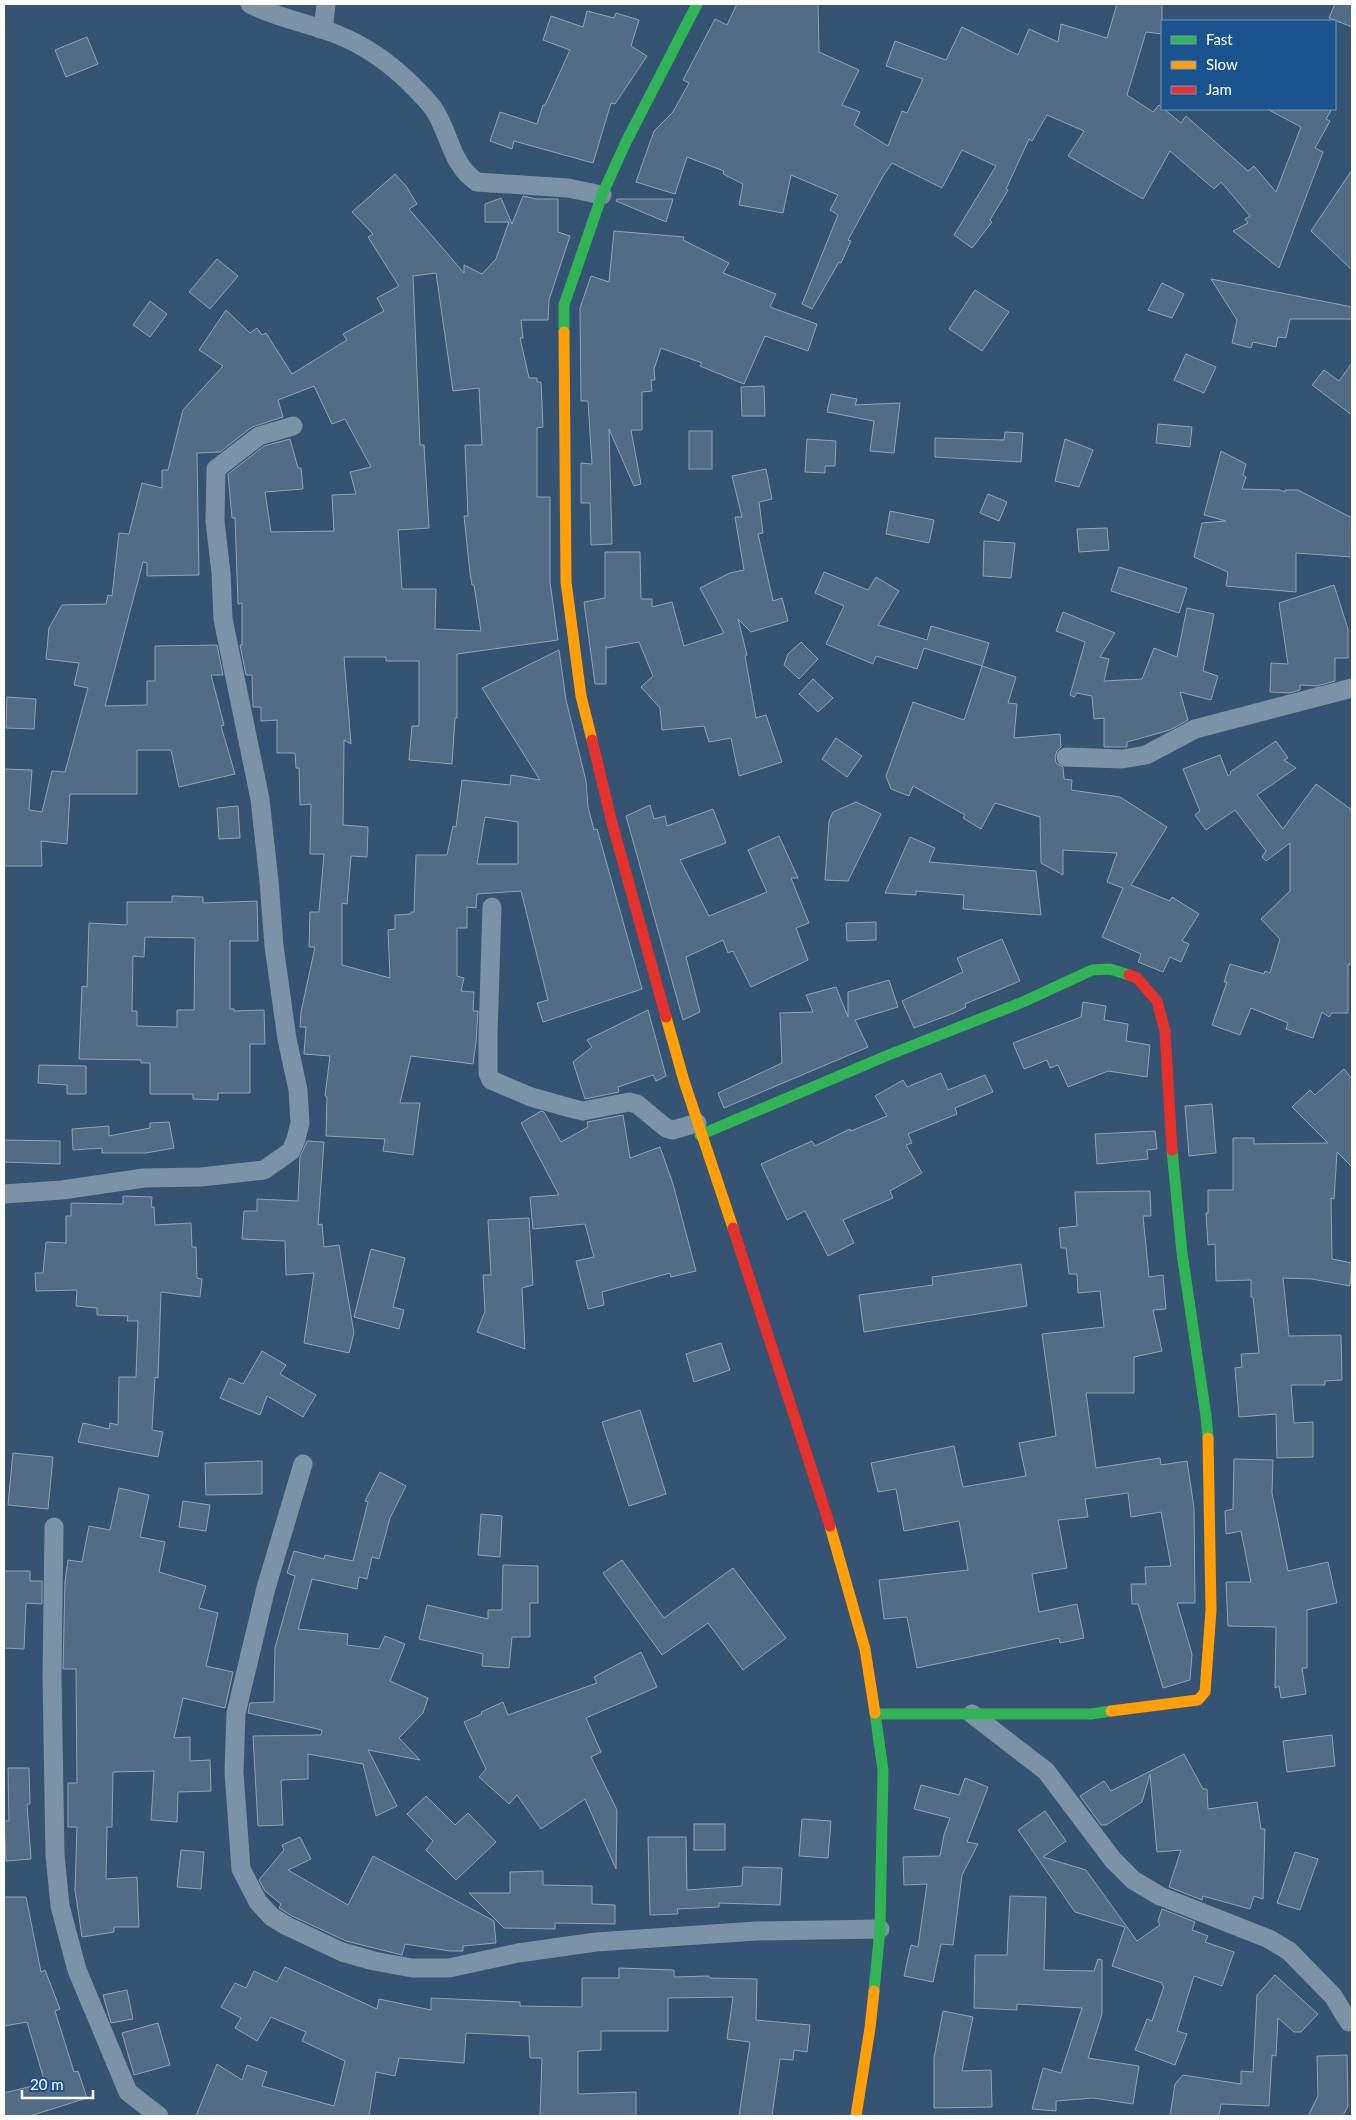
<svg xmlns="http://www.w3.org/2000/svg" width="1356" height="2120" font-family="Lato,sans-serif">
  <rect width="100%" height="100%" fill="#355473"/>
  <g fill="#536c85" stroke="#91a3b5" fill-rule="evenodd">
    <polygon points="737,4 818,4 819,52 859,70 842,105 860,112 854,125 888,146 902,111 907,113 923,79 886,66 895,41 946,60 962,27 1018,55 1029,29 1058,42 1061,24 1107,38 1117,4 1162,4 1162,34 1146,32 1127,95 1153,112 1159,105 1181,123 1186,116 1248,171 1254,166 1276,192 1301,127 1267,109 1332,109 1326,119 1330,121 1315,148 1323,152 1279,268 1233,231 1248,223 1245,219 1250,216 1221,182 1214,189 1170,151 1143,199 1068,156 1084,131 1047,115 1032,141 1029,139 1006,189 1008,190 990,220 992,222 972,248 954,235 996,166 962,150 942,188 892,163 883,176 848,240 851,241 841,263 839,262 812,309 802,304 838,215 830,210 838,195 791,175 783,213 739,205 743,184 723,174 724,171 687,157 675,194 636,182 654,131 673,112 689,83 683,80 715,19 727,25"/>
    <polygon points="1335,4 1352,4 1352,27 1329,18"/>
    <polygon points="587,11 614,18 616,13 639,20 631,46 647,56 615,104 611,103 593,163 514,141 512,149 490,141 500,112 537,124 543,105 545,105 570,50 543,40 551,16 583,27"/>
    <polygon points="87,37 98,64 66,77 55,50"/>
    <polygon points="1352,170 1352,270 1311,231"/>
    <path d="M395,174L406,186L417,204L409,209L464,273V265L482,274L496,259L509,222H485V204L501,198L512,224L523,196L536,199H558V232L570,236L549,300L548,320H521L523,338H520L529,378H537V382H541L543,427L537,428V497H550V582L558,640L457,654V718H455L452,764L409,760L412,726H419V661H386V657H344L351,744L344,740L343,825L368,827L367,857L351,856L347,904L342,903V965L390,978L388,930L395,929V915L411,914V912H414L416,855H447L453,826L456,827L462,780L510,785L511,775L540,780L482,688L559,650L566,700L586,781L588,807L594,830L597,829L642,989L543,1022L537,1003L548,1000L521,891L477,894L476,908L467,907V928H457V976L464,978L461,991L474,992L473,1011H478L476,1042L473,1064L411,1056L400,1103H420L413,1155L383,1151L385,1139L326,1136L327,1097L325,1096L330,1056L304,1054L306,1027H300L301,1012L315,947H309L310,912H319L324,854H310L311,804L300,805L299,768H296L295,753H277V720L261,721V707H253L252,675H246L240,645H242V603L238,604L235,518H232L228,474L264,446L290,439L298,468H301L303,489L265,492L271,532L334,531L332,495L356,494L350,472L371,467L345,419L332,424L314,386L278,400L283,417L252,427L220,452L197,453L199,575L147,576V563L143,562L105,706L147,705V681H155V646L217,645L223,675H211L224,725L221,726L235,774L179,787L171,750H137V794H70L67,844L41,841L42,866H4V769L32,770L29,810L42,812L52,771L65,772L88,688L74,685L79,663L46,659L49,628L62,605L106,604L108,595L112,596L119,533L129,534L142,483L162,488V470H168L183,410L223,366L199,350L226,310L250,333L257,328L262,335L266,333L292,374L347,340L343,334L384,311L377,298L399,286L368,237L373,234L352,212ZM436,273L453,391L479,388L482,445H465L468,516H464L470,573L472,585H474L481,631L435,629L436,589H402L398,530L429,528L424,445H420L413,276ZM485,817L518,822V864H477Z"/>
    <polygon points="617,199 673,199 666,222 616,201"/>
    <polygon points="614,231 684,237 683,240 729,263 723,273 776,294 770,307 817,324 808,351 765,336 744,384 700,366 702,363 661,348 654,369 655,380 651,380 652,391 642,392 642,430 631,430 641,484 634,486 609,429 612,544 591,545 590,503 581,503 581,463 592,464 588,401 581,401 580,308 591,276 609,282"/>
    <polygon points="217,259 238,276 210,309 189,292"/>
    <polygon points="1211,279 1352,307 1352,319 1290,319 1286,338 1278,337 1276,347 1253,342 1251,348 1232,343 1237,320"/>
    <polygon points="1162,283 1184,294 1172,318 1148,310"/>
    <polygon points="975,290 1009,312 982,351 949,329"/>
    <polygon points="150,301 167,314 150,337 133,325"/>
    <polygon points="1186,354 1216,367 1204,393 1174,380"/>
    <polygon points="1352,363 1352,415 1312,385 1324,370 1339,381"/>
    <polygon points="764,386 765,416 742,416 741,387"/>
    <polygon points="831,394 857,399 855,405 900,403 894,453 870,451 874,421 827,412"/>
    <polygon points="1158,424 1192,427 1190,447 1156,443"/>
    <rect x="689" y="431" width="23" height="38"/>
    <polygon points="1005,432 1023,433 1021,462 935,457 935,438 1004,440"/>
    <polygon points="807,439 836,441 835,466 825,466 825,473 805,472"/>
    <polygon points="1065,439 1093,450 1079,487 1055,481"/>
    <polygon points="1221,451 1246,464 1243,475 1246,477 1242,489 1280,490 1285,492 1285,490 1298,490 1352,518 1352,557 1296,553 1296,592 1226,586 1228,572 1194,557 1202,523 1226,521 1204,515"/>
    <polygon points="766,469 772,499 759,502 763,533 758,534 773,601 782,598 788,621 751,632 738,619 747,655 745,656 756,718 766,715 782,762 739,776 731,738 709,742 704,726 662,730 660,708 641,687 653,676 639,642 607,648 606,646 606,684 595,684 584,602 605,598 605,552 640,552 641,599 652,599 652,607 672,602 684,646 724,633 700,588 730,573 744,570 735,517 742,517 732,476"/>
    <polygon points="988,494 1007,502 999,521 980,513"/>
    <polygon points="890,511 934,520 929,543 886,534"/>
    <polygon points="1107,528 1109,550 1079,552 1077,529"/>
    <polygon points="984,541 1015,543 1011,578 983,576"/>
    <polygon points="1119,567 1187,588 1179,613 1111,591"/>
    <polygon points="824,572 868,590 876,577 899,591 878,625 927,640 931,626 989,643 982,666 924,648 917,669 876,656 873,664 826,644 844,606 815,593"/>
    <polygon points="1334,585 1348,629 1348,658 1335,658 1335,681 1317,686 1300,685 1300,690 1290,693 1270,692 1271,663 1288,664 1279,603"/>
    <polygon points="1187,608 1214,614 1203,671 1218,676 1211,700 1180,692 1188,720 1170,730 1127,742 1127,747 1104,747 1104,718 1094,719 1092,696 1077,693 1074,697 1070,695 1085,642 1056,631 1063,612 1115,633 1100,657 1109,659 1104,681 1142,679 1154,648 1177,657"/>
    <polygon points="801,642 818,659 799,679 784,665 788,654"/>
    <polygon points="982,666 1016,677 1008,703 1017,704 1014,738 1060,734 1061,747 1057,751 1055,757 1056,763 1063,767 1064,779 1072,780 1071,790 1120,797 1167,827 1131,885 1170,901 1172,897 1199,914 1182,941 1189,944 1181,962 1170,957 1163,972 1138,962 1141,954 1102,937 1123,888 1107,882 1117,853 1063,850 1063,875 1041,863 1040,817 995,803 981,829 963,818 965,815 913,786 909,796 891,789 886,776 913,702 964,720"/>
    <polygon points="813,679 833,698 818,712 799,694"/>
    <polygon points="7,697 36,699 34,729 6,728"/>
    <polygon points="836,738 862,756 847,777 822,759"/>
    <polygon points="1276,741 1288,758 1284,760 1296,768 1257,795 1283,829 1316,784 1352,810 1352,965 1348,964 1348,1013 1332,1013 1329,1017 1322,1012 1313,1038 1286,1029 1288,1023 1251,1008 1240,1035 1212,1025 1227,982 1224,982 1230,964 1264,974 1265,971 1270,973 1280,939 1261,919 1290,891 1290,843 1266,861 1262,857 1266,851 1235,810 1206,830 1195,815 1200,811 1183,769 1220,755 1228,776 1231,774 1230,772"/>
    <polygon points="856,802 881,814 848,881 825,880 829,821 833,812"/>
    <polygon points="650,805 654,819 665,816 667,826 713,809 726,843 680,860 709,916 767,892 748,850 779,836 798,878 791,878 809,923 796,928 808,960 751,987 733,951 728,953 723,940 686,957 700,1012 683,1020 626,816"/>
    <polygon points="238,806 240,838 219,839 217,808"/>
    <polygon points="910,837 935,848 929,862 1036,871 1041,915 963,909 964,895 916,891 916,895 885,893"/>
    <path d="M172,896L203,897V903L257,901L258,941H230V1009H234V1011L264,1010L265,1044H250V1093H218V1100L193,1099V1094H150V1063H141V1060L79,1059L82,986L87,987L89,923L127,925V902H172ZM145,937L195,938L194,1010H177V1027L137,1026V1011H132L133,956L144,957Z"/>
    <polygon points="876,922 876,940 847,941 846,923"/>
    <polygon points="1002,939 1020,981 965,1004 966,1007 954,1013 914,1028 902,1001 963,972 957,958"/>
    <polygon points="889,980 898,1007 855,1020 868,1047 724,1108 718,1093 782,1063 780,1013 813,1012 806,995 836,987 848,1017 848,992"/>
    <polygon points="1083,1002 1106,1006 1104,1020 1128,1024 1126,1041 1150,1045 1147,1077 1108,1071 1068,1087 1058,1065 1050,1068 1047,1060 1024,1069 1013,1043 1081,1017"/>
    <polygon points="648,1010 666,1076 656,1081 653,1075 618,1087 619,1092 585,1099 573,1062 592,1047 587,1040"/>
    <polygon points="39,1065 86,1066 86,1094 67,1094 67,1085 38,1083"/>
    <polygon points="1344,1069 1352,1079 1352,1167 1337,1152 1334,1199 1331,1198 1332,1259 1352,1263 1350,1286 1312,1279 1283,1278 1289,1336 1341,1335 1342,1380 1325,1381 1325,1385 1291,1385 1294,1423 1313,1422 1313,1457 1277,1458 1276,1414 1239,1417 1235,1368 1242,1367 1241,1354 1259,1353 1253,1297 1251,1297 1251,1280 1216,1281 1215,1244 1208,1245 1206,1213 1208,1213 1208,1190 1233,1190 1233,1138 1254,1138 1254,1144 1328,1143 1292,1107 1310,1090 1315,1095"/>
    <polygon points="941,1073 948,1090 985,1075 993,1092 955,1108 957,1114 908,1134 912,1143 906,1145 922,1173 890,1191 893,1198 843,1220 854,1243 828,1256 805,1211 787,1220 761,1164 812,1141 815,1146 850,1129 851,1131 887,1116 875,1096 903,1080 907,1087"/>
    <polygon points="1212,1104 1216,1153 1189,1156 1185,1106"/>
    <polygon points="541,1111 544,1112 561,1142 588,1127 587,1122 623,1115 630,1158 660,1147 673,1184 696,1271 671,1277 670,1273 602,1292 604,1305 588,1309 576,1261 594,1257 585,1224 533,1229 530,1197 559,1195 521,1123"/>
    <polygon points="169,1122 174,1148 146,1153 102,1153 102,1148 73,1150 72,1129 109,1126 109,1136 150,1128 150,1123"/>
    <polygon points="1155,1131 1157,1149 1147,1150 1148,1159 1097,1164 1095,1134"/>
    <polygon points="4,1140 60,1141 60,1164 4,1162"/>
    <polygon points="307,1141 324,1142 318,1225 322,1224 324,1247 339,1245 354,1333 349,1353 304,1343 314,1273 286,1275 285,1241 242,1239 244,1211 257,1211 257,1199 298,1201 300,1157"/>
    <polygon points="1150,1191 1151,1216 1143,1216 1149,1277 1163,1275 1166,1309 1153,1310 1162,1351 1134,1357 1134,1393 1086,1393 1096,1468 1160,1458 1161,1465 1187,1461 1194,1508 1195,1603 1177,1603 1192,1654 1190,1680 1163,1688 1138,1604 1132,1604 1131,1584 1146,1584 1145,1567 1171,1566 1161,1512 1131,1517 1128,1493 1085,1499 1088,1517 1058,1520 1067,1568 1032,1574 1039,1612 1077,1604 1084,1638 1060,1643 1059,1638 917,1668 907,1617 884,1619 879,1580 968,1570 959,1521 904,1531 896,1489 878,1492 871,1463 954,1446 963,1487 1026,1476 1019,1443 1056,1436 1042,1334 1104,1327 1100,1291 1078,1293 1077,1274 1069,1274 1066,1248 1061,1248 1059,1228 1077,1226 1075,1192"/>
    <polygon points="123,1196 152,1197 151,1207 154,1207 155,1225 191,1223 192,1247 196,1247 197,1278 202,1279 200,1297 161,1292 158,1378 155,1377 152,1430 163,1432 158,1457 78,1442 83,1423 109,1429 110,1423 118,1425 119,1377 136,1377 138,1321 127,1321 128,1316 97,1315 97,1308 76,1306 77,1290 36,1291 35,1273 43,1273 46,1242 66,1243 66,1216 71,1216 71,1203 123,1204"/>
    <polygon points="529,1218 533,1285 522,1288 525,1349 477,1332 485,1311 483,1275 491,1275 488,1220"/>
    <polygon points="371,1249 405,1258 393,1307 404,1310 399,1329 354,1317"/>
    <polygon points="1021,1264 1027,1306 864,1332 859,1295 933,1285 932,1277"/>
    <polygon points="721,1343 730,1370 694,1382 686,1354"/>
    <polygon points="262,1351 286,1365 280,1374 316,1395 303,1417 267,1396 260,1415 220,1398 229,1378 243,1384"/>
    <polygon points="640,1410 666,1494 629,1506 602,1422"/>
    <polygon points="13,1453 53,1457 48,1509 8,1505"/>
    <polygon points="1234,1459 1273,1460 1272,1493 1288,1571 1328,1562 1337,1603 1307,1610 1307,1668 1302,1668 1306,1694 1281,1698 1279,1686 1275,1688 1276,1627 1228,1626 1226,1582 1251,1582 1241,1531 1226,1534 1225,1511 1233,1509"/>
    <polygon points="262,1461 262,1494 206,1495 205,1463"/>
    <polygon points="380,1472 406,1486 390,1518 379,1559 372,1557 367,1579 359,1577 357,1589 312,1579 298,1629 348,1634 347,1645 379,1649 385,1636 405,1644 390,1681 428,1698 423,1713 399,1738 420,1760 368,1750 397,1806 376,1816 363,1764 308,1754 308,1779 281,1780 283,1825 258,1826 253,1736 321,1735 322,1730 248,1713 250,1703 274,1702 275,1648 295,1576 287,1573 294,1551 324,1559 325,1555 353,1561 368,1502 365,1501"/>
    <polygon points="119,1488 149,1495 140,1537 165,1542 159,1572 206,1586 199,1608 218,1613 206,1666 233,1672 225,1708 183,1698 174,1738 190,1737 190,1761 210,1760 211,1791 178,1792 177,1822 151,1820 154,1771 113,1772 112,1827 107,1827 106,1879 137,1877 139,1927 114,1927 114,1932 82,1937 75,1890 77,1827 68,1827 68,1783 77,1783 76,1669 63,1669 65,1582 68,1560 82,1562 89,1526 110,1530"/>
    <polygon points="183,1501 210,1505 206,1531 179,1527"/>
    <polygon points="481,1514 502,1516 500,1557 478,1555"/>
    <polygon points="622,1560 664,1618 733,1568 786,1638 743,1670 708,1623 662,1655 603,1573"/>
    <polygon points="503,1565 538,1566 538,1603 530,1603 530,1637 512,1637 509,1668 482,1666 483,1654 419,1639 427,1605 488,1619 488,1610 502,1610"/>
    <polygon points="4,1571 30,1571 30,1581 42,1581 42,1604 26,1603 24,1649 4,1648"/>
    <polygon points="641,1652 657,1687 586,1718 601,1752 591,1757 617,1810 616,1869 585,1799 541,1829 517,1795 509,1804 479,1777 486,1769 464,1722 482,1714 481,1712 503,1702 508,1715 597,1683 594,1677"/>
    <polygon points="1332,1735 1335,1766 1287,1772 1283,1741"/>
    <polygon points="1184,1754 1203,1789 1207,1789 1208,1809 1257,1802 1261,1829 1265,1829 1263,1899 1254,1896 1250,1909 1203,1896 1202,1900 1169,1887 1181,1850 1157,1852 1150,1774 1142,1802 1106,1825 1101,1825 1080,1796 1104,1781 1111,1791"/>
    <polygon points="8,1768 29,1768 30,1804 27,1804 31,1859 6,1861 4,1821 9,1821"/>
    <polygon points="965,1778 988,1787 967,1842 978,1844 962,1875 953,1945 941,1944 933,1982 904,1976 911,1945 918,1947 927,1884 904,1885 903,1857 940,1856 944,1835 950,1818 914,1809 921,1785 959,1795"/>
    <polygon points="426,1796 455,1825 468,1813 496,1842 456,1880 426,1850 433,1841 407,1814"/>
    <polygon points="1045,1811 1066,1841 1043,1857 1086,1870 1137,1941 1160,1925 1158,1921 1162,1909 1195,1922 1192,1930 1208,1936 1205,1942 1234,1952 1222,1986 1194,1976 1177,2031 1187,2034 1175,2065 1135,2050 1147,2019 1152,2021 1164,1986 1162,1985 1162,1983 1112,1966 1125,1927 1075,1912 1018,1830"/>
    <polygon points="802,1819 831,1821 828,1858 799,1856"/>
    <rect x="694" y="1824" width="31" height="26"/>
    <polygon points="300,1837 311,1859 288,1870 348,1905 373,1856 494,1921 496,1943 463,1946 463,1951 450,1951 405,1944 402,1955 346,1941 292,1916 279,1908 281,1904 265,1891 259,1880 284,1850 282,1845"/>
    <polygon points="648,1837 686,1837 687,1890 742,1886 743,1867 782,1868 780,1905 719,1903 719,1907 677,1909 678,1914 650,1915"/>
    <polygon points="181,1850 204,1852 201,1889 177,1887"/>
    <polygon points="1295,1852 1318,1859 1300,1910 1277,1903"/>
    <polygon points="543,1871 543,1885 592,1886 592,1904 615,1905 615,1924 555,1923 555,1929 504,1928 469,1893 510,1893 510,1872"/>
    <polygon points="1010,1896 1046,1897 1044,1970 1094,1971 1098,1959 1102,1960 1102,2014 1088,2058 1139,2066 1133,2104 1093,2098 1056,2101 1056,2111 1032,2109 1043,2068 1061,2073 1082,2008 1017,2004 1017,2010 974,2008 975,1955 1007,1955"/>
    <polygon points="4,1897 26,1897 41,1972 45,1970 60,2009 55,2011 74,2072 78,2071 87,2098 30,2116 4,2116 4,2093 45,2083 27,2022 4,2026"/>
    <polygon points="285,1967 377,2009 379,1999 431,2010 431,1998 520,2002 520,2006 582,2007 582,1978 619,1978 619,1968 674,1970 674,1977 709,1976 709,1978 757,1979 756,2020 810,2025 807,2052 794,2050 793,2060 780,2059 772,2116 739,2116 750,2042 727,2039 733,1997 668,1998 668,2031 601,2031 601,2050 578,2051 578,2094 636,2092 636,2116 540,2116 542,2058 530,2058 529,2036 466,2033 464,2063 399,2058 395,2076 376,2072 369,2116 196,2116 217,2064 242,2080 247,2065 267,2072 262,2086 334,2106 345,2061 302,2041 306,2032 271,2017 257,2041 235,2028 241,2018 221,2007 235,1983 246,1988 254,1971 277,1982"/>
    <polygon points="1275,1975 1318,2014 1301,2032 1294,2032 1278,2018 1276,2056 1272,2055 1269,2106 1221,2104 1219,2116 1170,2116 1175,2084 1183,2075 1241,2084 1241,2071 1253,2072 1257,1995"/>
    <polygon points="127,1990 133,2019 111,2023 103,1995"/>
    <polygon points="943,2011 973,2017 962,2071 991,2070 992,2107 934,2108 934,2058"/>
    <polygon points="158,2023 170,2065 134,2075 122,2033"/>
    <polygon points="1347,2055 1348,2106 1343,2116 1308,2116 1318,2096 1317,2056"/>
  </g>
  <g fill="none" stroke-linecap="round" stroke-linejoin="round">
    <g stroke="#7c92a7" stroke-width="19">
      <path d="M250,4C277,18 308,23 336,34C364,45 391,64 412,85C419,92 427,100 433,108C450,132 450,164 477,182L568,188L602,195"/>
      <polyline points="320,29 324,22 326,4"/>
      <polyline points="1066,757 1122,759 1146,755 1195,729 1352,688"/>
      <polyline points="492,907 488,1035 488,1073 491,1080 531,1097 574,1109 583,1111 629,1102 637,1104 666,1128 673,1130 697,1123"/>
      <polyline points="4,1194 62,1190 144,1178 201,1177 264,1170 291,1151 296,1139 300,1123 298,1090 287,1039 274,946 269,881 260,799 223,619 221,573 215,521 216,469 259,436 293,426"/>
      <polyline points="303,1464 266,1588 236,1713 234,1772 241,1869 258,1902 272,1917 287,1926 342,1952 374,1961 412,1968 449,1968 518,1953 596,1942 756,1931 880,1929"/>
      <polyline points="54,1527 52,1676 55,1855 60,1906 77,1970 128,2092 159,2116"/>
      <polyline points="972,1714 1046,1771 1113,1860 1133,1880 1160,1896 1269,1939 1289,1951 1333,1996 1349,2022"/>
    </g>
    <g stroke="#30b455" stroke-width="11">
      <polyline points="564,332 564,305 602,195 626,142 697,4"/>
      <polyline points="700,1135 886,1056 1023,1002 1092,970 1110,969 1129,975"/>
      <polyline points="1172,1150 1182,1253 1206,1416 1208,1438"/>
      <polyline points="876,1714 1091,1714 1111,1711"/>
      <polyline points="874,1991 880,1929 883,1770 875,1713"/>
    </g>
    <g stroke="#ff9f0a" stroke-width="11">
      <polyline points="564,332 566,582 581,696 592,740"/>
      <polyline points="666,1017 684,1081 733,1228"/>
      <polyline points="830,1526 865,1649 875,1713"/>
      <polyline points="1111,1711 1198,1700 1205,1692 1211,1610 1208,1438"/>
      <polyline points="856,2116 870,2028 874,1991"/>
    </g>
    <g stroke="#e5322d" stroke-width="11">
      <polyline points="592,740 612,823 666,1017"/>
      <polyline points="1129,975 1137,978 1157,1001 1165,1031 1172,1150"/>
      <polyline points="733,1228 830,1526"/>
    </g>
  </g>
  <rect width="1356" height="2120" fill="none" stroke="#ffffff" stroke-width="10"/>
  <rect x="1161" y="20" width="175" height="90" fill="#1a538e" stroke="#7698bb"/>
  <rect x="1171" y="36" width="25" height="8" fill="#30b455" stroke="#7698bb"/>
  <text x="1206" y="45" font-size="15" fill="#ffffff">Fast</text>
  <rect x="1171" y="61" width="25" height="8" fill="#ff9f0a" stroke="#7698bb"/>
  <text x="1206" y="70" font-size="15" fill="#ffffff">Slow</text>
  <rect x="1171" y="86" width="25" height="8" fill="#e5322d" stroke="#7698bb"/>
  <text x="1206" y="95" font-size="15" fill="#ffffff">Jam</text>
  <path d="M22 2090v8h71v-8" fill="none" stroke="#ffffff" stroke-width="2.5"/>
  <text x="30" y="2090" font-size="15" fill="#ffffff" stroke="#1a538e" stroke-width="4" paint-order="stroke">20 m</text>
</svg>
